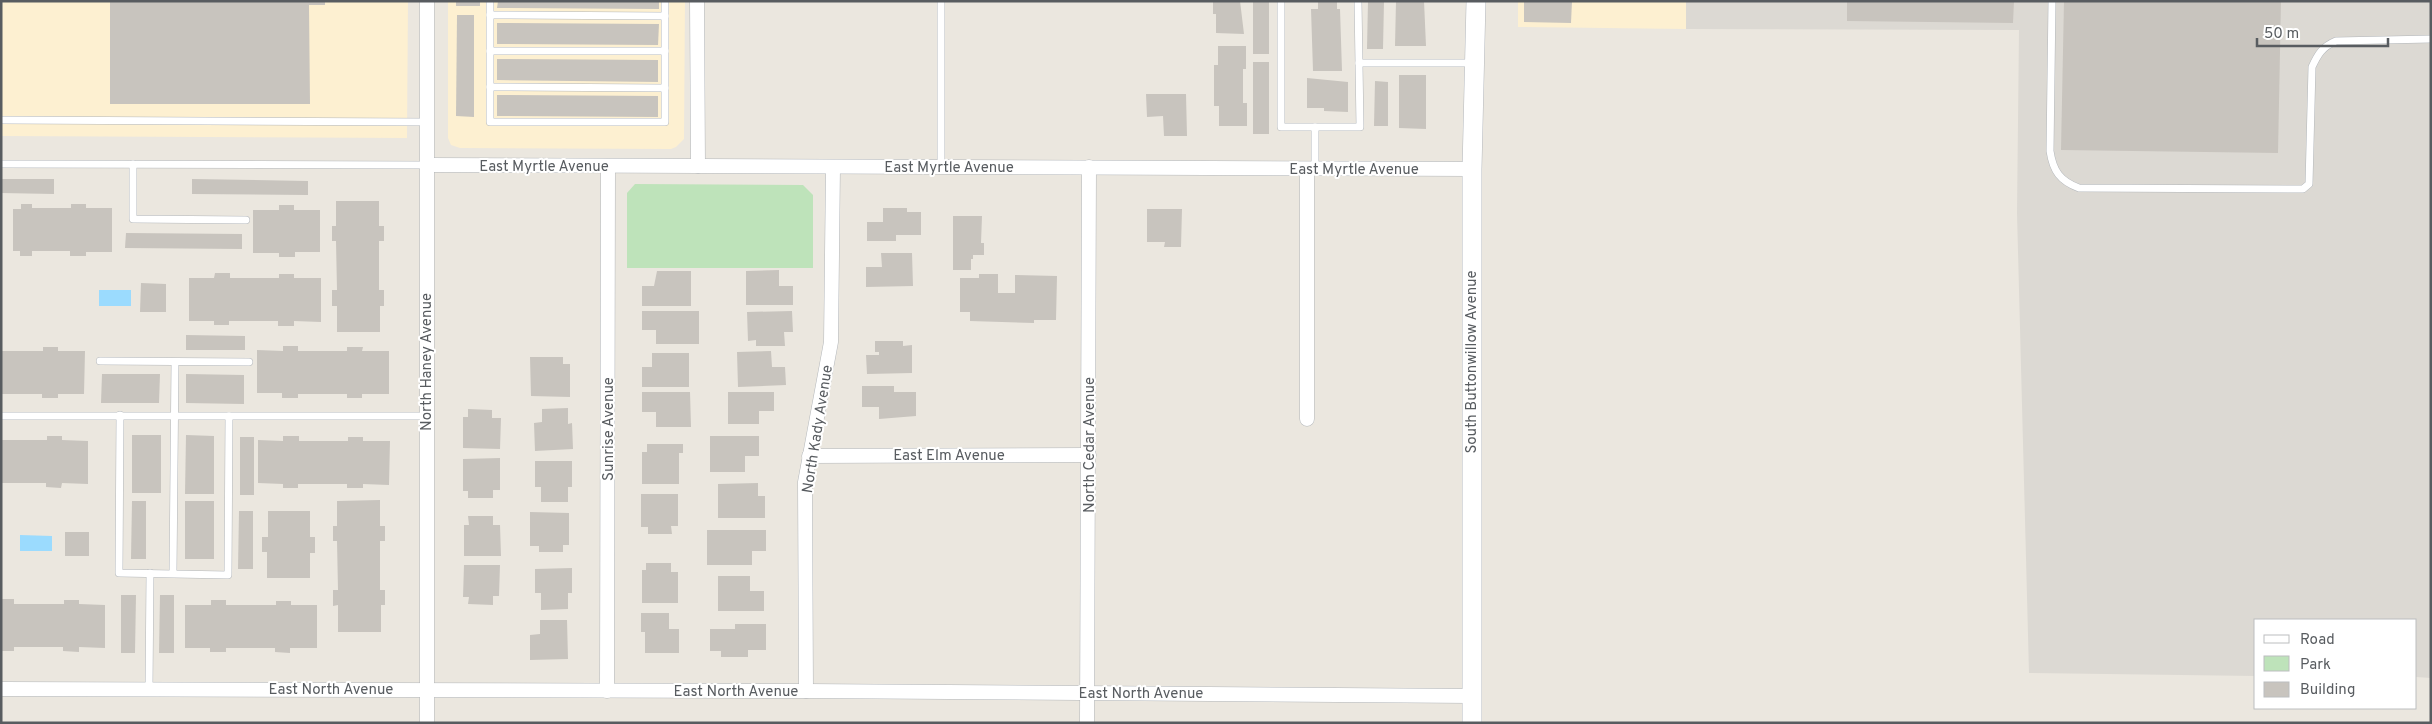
<svg xmlns="http://www.w3.org/2000/svg" width="2432" height="724" font-family="Overpass,sans-serif">
  <rect width="100%" height="100%" fill="#ebe7df"/>
  <g fill="#fdf0d1">
    <polygon points="1,1 408,1 407,138 1,136"/>
    <polygon points="448,1 685,1 684,139 676,147 671,149 460,148 451,145 448,138"/>
    <polygon points="1518,1 1686,1 1686,29 1518,27"/>
  </g>
  <polygon fill="#dcd9d3" points="1686,1 2431,1 2431,678 2416,677 2416,620 2256,620 2256,676 2029,673 2017,213 2019,30 1686,29"/>
  <polygon fill="#bee3ba" points="635,184 803,185 813,195 813,268 627,268 627,193"/>
  <g fill="#9bdbfe">
    <rect x="99" y="290" width="32" height="16"/>
    <polygon points="20,535 52,536 52,551 20,551"/>
  </g>
  <g fill="#c8c4be">
    <polygon points="110,1 325,1 325,5 309,5 310,104 110,104"/>
    <rect x="456" y="1" width="24" height="5"/>
    <polygon points="498,1 659,1 659,9 497,8"/>
    <polygon points="1213,1 1240,1 1244,34 1216,33 1216,14 1213,14"/>
    <rect x="1253" y="1" width="16" height="53"/>
    <polygon points="1318,1 1337,1 1337,9 1340,9 1342,71 1313,71 1311,9 1318,9"/>
    <polygon points="1368,1 1384,1 1383,49 1367,49"/>
    <polygon points="1396,1 1424,1 1426,46 1395,46"/>
    <polygon points="1524,1 1572,1 1571,23 1524,22"/>
    <polygon points="1847,1 2014,1 2013,23 1847,21"/>
    <polygon points="2064,1 2281,1 2278,153 2061,150"/>
    <polygon points="457,15 474,15 474,117 456,116"/>
    <polygon points="497,23 659,24 658,45 497,44"/>
    <polygon points="1218,46 1246,46 1246,69 1243,69 1243,103 1247,103 1247,126 1219,126 1219,106 1214,106 1214,65 1218,65"/>
    <polygon points="497,59 658,60 658,82 497,80"/>
    <rect x="1253" y="62" width="16" height="72"/>
    <polygon points="1399,75 1426,75 1426,129 1399,128"/>
    <polygon points="1307,78 1348,82 1348,112 1324,111 1324,108 1307,108"/>
    <polygon points="1375,81 1388,82 1388,126 1374,126"/>
    <polygon points="1146,94 1186,94 1187,136 1164,136 1163,116 1147,117"/>
    <polygon points="497,95 658,96 658,117 497,116"/>
    <polygon points="1,179 54,179 54,194 1,193"/>
    <polygon points="192,179 308,181 308,195 192,194"/>
    <polygon points="336,201 379,201 379,226 384,226 384,241 379,241 379,290 384,290 384,306 380,306 380,332 337,332 337,306 332,306 332,290 337,290 336,241 332,241 332,226 336,226"/>
    <polygon points="21,204 32,204 32,208 71,208 71,204 86,204 86,208 112,208 112,252 86,252 86,256 70,256 70,251 32,251 32,256 20,256 20,251 13,251 13,209 21,209"/>
    <polygon points="279,205 294,205 294,210 320,210 320,252 295,252 295,257 279,257 279,253 253,253 253,210 279,210"/>
    <polygon points="883,208 907,208 907,212 921,212 921,235 896,235 896,241 867,241 867,222 883,222"/>
    <polygon points="1147,209 1182,209 1181,247 1164,247 1165,242 1147,242"/>
    <polygon points="953,216 982,216 981,243 984,243 984,255 973,255 973,259 971,259 971,270 953,270"/>
    <polygon points="126,233 242,234 242,249 125,248"/>
    <polygon points="881,253 912,253 913,286 866,287 866,267 882,267"/>
    <polygon points="779,270 779,286 793,286 793,305 746,305 746,271"/>
    <polygon points="657,271 691,271 691,306 642,306 642,286 654,286"/>
    <polygon points="215,273 230,273 230,278 279,278 279,274 294,274 294,278 321,278 321,322 294,321 294,326 278,326 278,321 229,321 229,325 214,325 214,321 189,321 189,278 214,278"/>
    <polygon points="979,274 998,274 998,293 1015,293 1015,275 1057,276 1056,320 1034,320 1034,323 970,321 970,312 960,312 960,278 979,278"/>
    <polygon points="141,283 166,284 166,312 140,312"/>
    <polygon points="642,311 699,311 699,344 656,344 656,330 642,330"/>
    <polygon points="792,311 793,332 784,332 785,346 756,346 756,340 748,341 747,312"/>
    <polygon points="186,335 245,336 245,350 186,350"/>
    <polygon points="875,341 903,341 903,346 912,345 912,373 867,374 866,355 879,355 879,352 875,352"/>
    <polygon points="283,346 298,346 298,351 347,351 347,347 363,347 362,351 389,351 389,394 362,394 362,398 347,398 347,394 298,394 298,398 282,398 282,393 257,393 257,350 283,351"/>
    <polygon points="43,347 58,347 58,351 85,351 84,394 58,394 58,398 42,398 42,394 1,394 1,351 43,351"/>
    <polygon points="771,351 772,367 785,367 786,385 738,387 737,352"/>
    <polygon points="652,353 689,353 689,387 642,387 642,367 652,367"/>
    <polygon points="530,357 563,357 563,364 570,364 570,397 531,396"/>
    <polygon points="102,374 160,374 159,403 101,403"/>
    <polygon points="186,374 244,375 244,404 186,403"/>
    <polygon points="862,386 894,386 894,392 916,392 916,416 879,419 879,407 862,407"/>
    <polygon points="642,392 690,392 691,427 656,427 656,412 642,412"/>
    <polygon points="728,392 774,392 774,411 759,411 759,424 728,424"/>
    <polygon points="568,408 568,424 572,423 573,449 535,451 534,423 542,422 542,409"/>
    <polygon points="468,409 492,410 492,418 501,418 500,449 463,448 463,417 468,417"/>
    <rect x="132" y="435" width="29" height="58"/>
    <polygon points="186,435 214,436 214,494 185,494"/>
    <polygon points="47,436 62,436 62,440 88,441 88,484 62,483 61,488 46,487 46,483 1,483 1,440 47,440"/>
    <polygon points="283,436 299,436 299,441 348,441 348,437 363,437 363,441 390,441 389,485 363,484 363,488 347,488 347,484 298,484 298,488 283,488 283,484 258,483 258,440 283,441"/>
    <polygon points="710,436 759,436 759,456 745,456 745,472 710,472"/>
    <rect x="240" y="437" width="14" height="58"/>
    <polygon points="647,444 683,444 683,453 679,453 679,484 642,484 642,452 647,452"/>
    <polygon points="500,458 500,490 493,490 493,498 468,498 468,491 463,491 463,459"/>
    <polygon points="535,461 572,461 572,487 568,487 568,502 541,502 541,487 535,487"/>
    <polygon points="758,483 758,496 765,496 765,518 718,518 718,484"/>
    <polygon points="641,494 678,494 678,526 671,526 672,534 648,534 648,527 641,527"/>
    <polygon points="380,500 380,526 385,526 385,541 380,541 380,590 385,590 385,605 381,605 381,632 338,632 338,605 333,606 333,590 338,590 337,541 333,541 333,526 337,526 337,501"/>
    <polygon points="132,501 146,501 146,559 131,559"/>
    <rect x="185" y="501" width="29" height="58"/>
    <polygon points="239,511 253,511 253,569 238,569"/>
    <polygon points="268,511 310,511 310,537 315,537 315,553 310,553 310,578 267,578 267,552 262,552 262,537 268,537"/>
    <polygon points="530,512 569,513 569,545 563,545 563,552 539,552 539,546 530,546"/>
    <polygon points="468,516 493,516 493,525 500,525 501,556 464,556 464,525 469,525"/>
    <polygon points="707,530 766,530 766,551 752,551 752,565 707,565"/>
    <rect x="65" y="532" width="24" height="24"/>
    <polygon points="646,563 671,563 671,572 678,572 678,603 642,603 642,570 646,570"/>
    <polygon points="464,565 500,565 499,596 493,596 493,605 468,604 469,597 463,597"/>
    <polygon points="572,568 572,593 568,593 568,609 541,610 541,593 535,593 535,569"/>
    <polygon points="718,576 750,576 750,591 764,591 764,611 718,611"/>
    <polygon points="121,595 136,595 135,653 121,653"/>
    <polygon points="160,595 174,595 174,653 159,653"/>
    <polygon points="1,599 14,599 14,604 64,604 64,600 79,600 79,604 105,605 105,648 79,647 79,652 63,651 63,647 14,647 14,651 1,651"/>
    <polygon points="211,600 226,600 226,605 276,605 276,601 291,601 291,605 317,605 317,648 290,648 290,653 275,652 275,648 226,648 226,652 210,652 210,648 185,648 185,605 211,605"/>
    <polygon points="641,613 669,613 669,629 679,629 679,653 645,653 645,632 641,632"/>
    <polygon points="540,620 567,620 568,659 530,660 530,635 540,634"/>
    <polygon points="735,624 766,624 766,650 748,650 748,657 721,657 721,651 710,651 710,629 735,629"/>
  </g>
  <g fill="none" stroke-linecap="round" stroke-linejoin="round">
    <g stroke="#b2b6ba" stroke-width="8">
      <g id="lane">
        <polyline points="490,1 490,122 665,122 665,1"/>
        <polyline points="941,1 941,167"/>
        <polyline points="1281,1 1281,127 1315,127 1315,169"/>
        <path d="M2052,1L2050,151C2053,171 2060,181 2079,188L2303,189L2309,184L2312,67C2318,54 2322,47 2336,41L2431,39"/>
        <polyline points="490,15 665,16"/>
        <polyline points="490,51 665,51"/>
        <polyline points="1359,63 1474,63"/>
        <polyline points="490,87 665,88"/>
        <polyline points="1,120 426,122"/>
        <polyline points="1315,127 1360,127 1358,1"/>
        <polyline points="1,164 426,165"/>
        <polyline points="133,164 133,219 246,220"/>
        <polyline points="100,361 249,362"/>
        <polyline points="120,415 119,573 228,575 229,416"/>
        <polyline points="1,416 426,416"/>
        <polyline points="173,573 175,362"/>
        <polyline points="149,689 150,573"/>
      </g>
    </g>
    <g stroke="#b2b6ba" stroke-width="15">
      <g id="street">
        <polyline points="427,1 427,723"/>
        <polyline points="697,1 698,166"/>
        <polyline points="426,165 1472,169"/>
        <polyline points="1307,419 1307,169"/>
        <polyline points="809,456 1089,455"/>
        <polyline points="1,689 806,691 1471,696"/>
        <polyline points="607,691 608,166"/>
        <polyline points="806,691 805,482 831,342 833,167"/>
        <polyline points="1087,723 1089,167"/>
      </g>
    </g>
    <g stroke="#b3b7bc" stroke-width="20">
      <polyline id="secondary" points="1472,723 1472,169 1476,1"/>
    </g>
    <use href="#lane" stroke="#fff" stroke-width="7"/>
    <use href="#street" stroke="#fff" stroke-width="14"/>
    <use href="#secondary" stroke="#fff" stroke-width="19"/>
  </g>
  <g text-anchor="middle" stroke-width="4" stroke-linejoin="round" paint-order="stroke">
    <g font-size="15" fill="#585c60" stroke="#fff">
      <text x="544" y="171">East Myrtle Avenue</text>
      <text x="949" y="172">East Myrtle Avenue</text>
      <text x="1354" y="174">East Myrtle Avenue</text>
      <text transform="translate(426 362) rotate(-90)" y="5">North Haney Avenue</text>
      <text transform="translate(1471 362) rotate(-90)" y="5">South Buttonwillow Avenue</text>
      <text transform="translate(608 429) rotate(-90)" y="5">Sunrise Avenue</text>
      <text transform="translate(817 429) rotate(-81)" y="5">North Kady Avenue</text>
      <text transform="translate(1089 445) rotate(-90)" y="5">North Cedar Avenue</text>
      <text x="949" y="460">East Elm Avenue</text>
      <text x="331" y="694">East North Avenue</text>
      <text x="736" y="696">East North Avenue</text>
      <text x="1141" y="698">East North Avenue</text>
    </g>
  </g>
  <rect width="2432" height="724" fill="none" stroke="#585c60" stroke-width="5"/>
  <rect x="2254" y="619" width="162" height="90" fill="#ffffff" stroke="#bcbebf"/>
  <rect x="2264" y="635" width="25" height="8" fill="#ffffff" stroke="#bcbebf"/>
  <text x="2300" y="644" font-size="15" fill="#585c60">Road</text>
  <rect x="2264" y="656" width="25" height="15" fill="#bee3ba" stroke="#bcbebf"/>
  <text x="2300" y="669" font-size="15" fill="#585c60">Park</text>
  <rect x="2264" y="682" width="25" height="15" fill="#c8c4be" stroke="#bcbebf"/>
  <text x="2300" y="694" font-size="15" fill="#585c60">Building</text>
  <path d="M2257 38v8h131v-8" fill="none" stroke="#585c60" stroke-width="2.5"/>
  <text x="2264" y="38" font-size="15" fill="#585c60" stroke="#ffffff" stroke-width="4" paint-order="stroke">50 m</text>
</svg>
